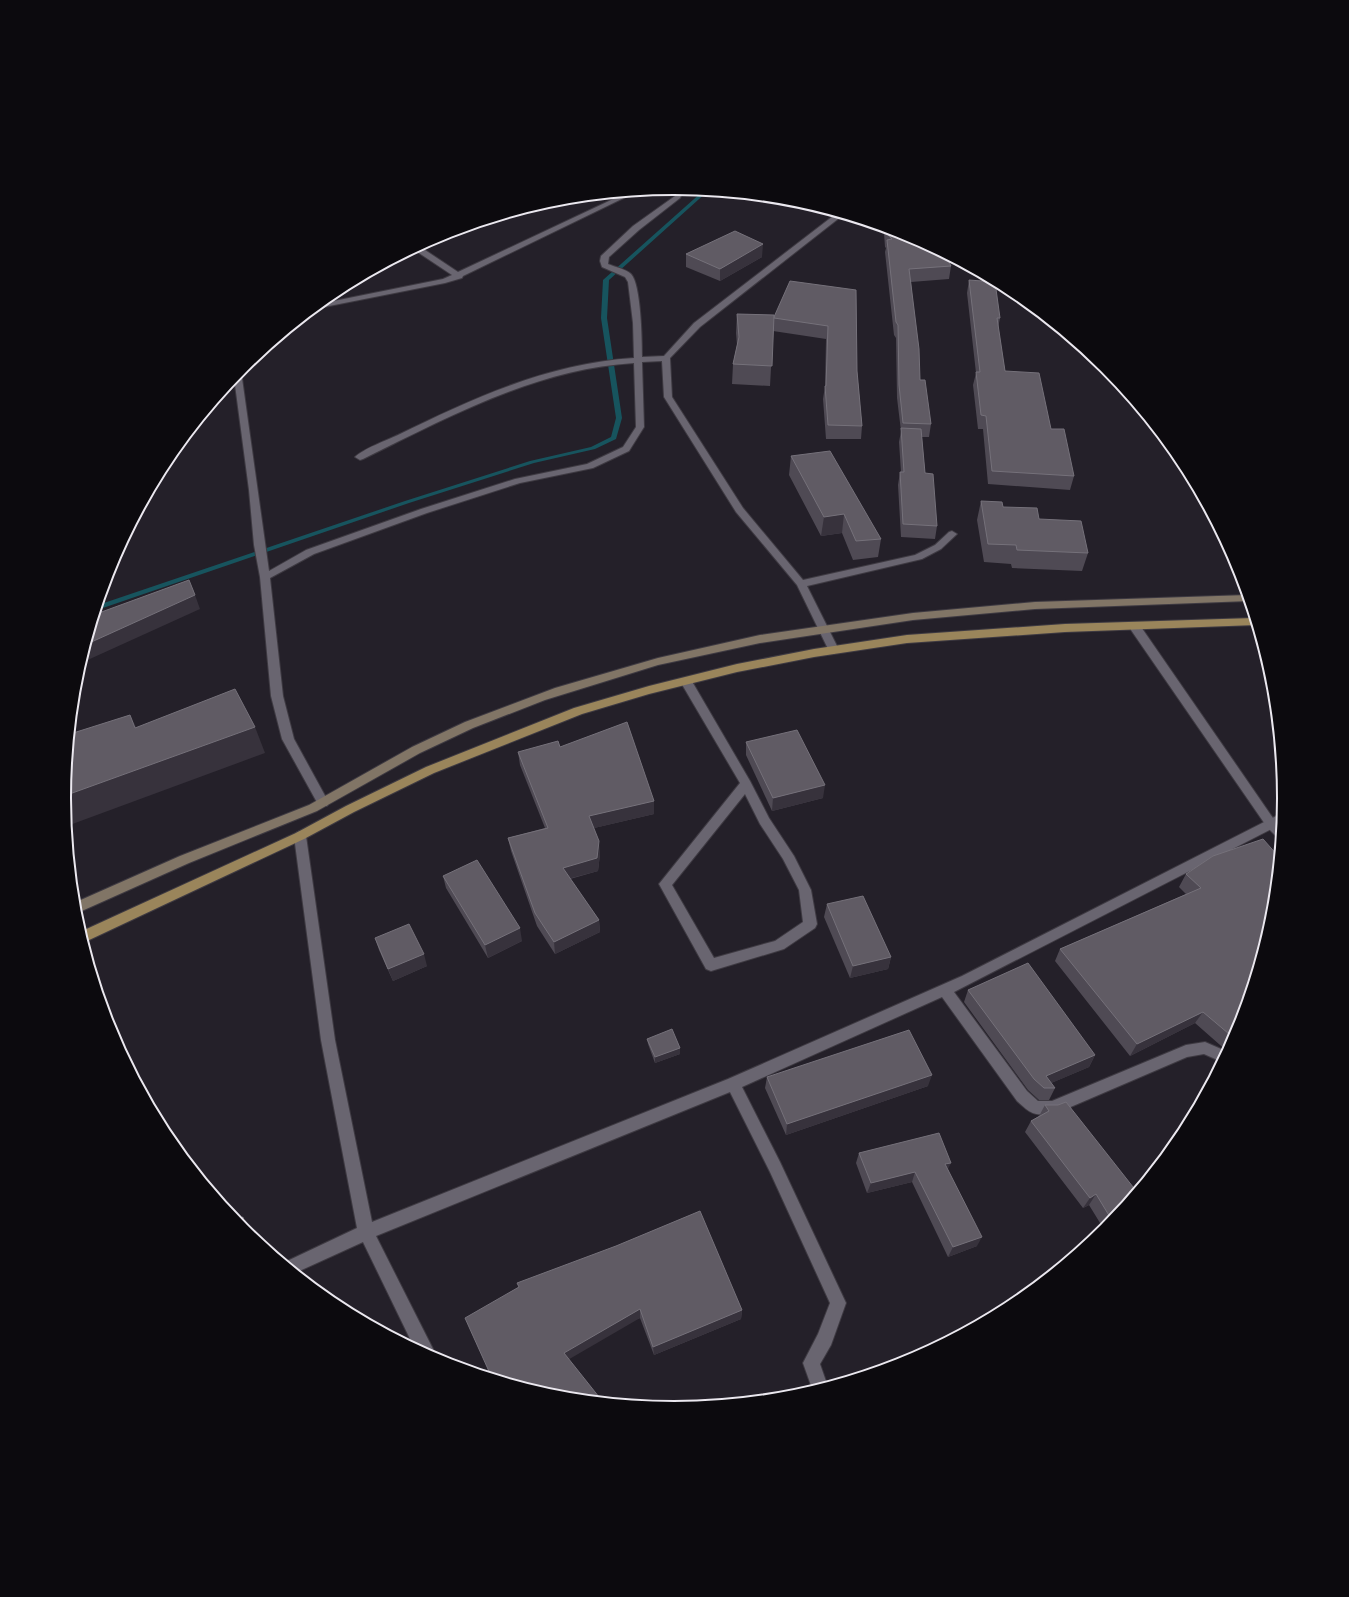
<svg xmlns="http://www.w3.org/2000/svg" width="1349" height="1597" font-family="'Titillium Web',sans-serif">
  <rect width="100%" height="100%" fill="#242029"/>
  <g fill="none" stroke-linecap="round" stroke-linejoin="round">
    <polygon fill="#17545e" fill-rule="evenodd" points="703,191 708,191 609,280 607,318 622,418 616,439 595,449 534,463 409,503 97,610 98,605 405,501 530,461 591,447 611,437 616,418 601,318 603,280"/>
    <g stroke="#3e3a42" stroke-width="2">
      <path id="service" d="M686,677L690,678L750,781L769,818L794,856L811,890L817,924L815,928L784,949L711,971L706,969L659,884L740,783L680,681ZM745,794L760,824L783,859L799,890L803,922L775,941L714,958L672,885Z"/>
    </g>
    <g stroke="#3e3a42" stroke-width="2">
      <g id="minor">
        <path d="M678,188L684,189L680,198L639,230L609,257L608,264C615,267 626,269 631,274C641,284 642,341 642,357L664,356L694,323L837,213L843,215L700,327L670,358L672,397L743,508L803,580L915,555L935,545L949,532L952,531L957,534L941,549L922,559L807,586L839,650L834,654L830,653L797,585L736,512L664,397L662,361L642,362L644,427L629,451L593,468L520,483L427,513L314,554L270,578L283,696L294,739L329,803L327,806H319L282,739L271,696L260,577L254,545L249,490L234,377L241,371L269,571L306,550L421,509L515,479L587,464L623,447L636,427L634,363C536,369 449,417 363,459L360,460L355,457C363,449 387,440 398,435C473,398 550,363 634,358L633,323L628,282L625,277L602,267L600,261L601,256L633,226L675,196Z"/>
        <polygon points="636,192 463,276 462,278 445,283 314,309 319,304 443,279 452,275 413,249 419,246 458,272 626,193"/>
        <path d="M1284,812L1283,823L954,992L1027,1091L1038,1101H1052L1186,1045L1205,1042L1228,1052L1222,1062L1204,1054L1187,1057L1052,1115C1033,1115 1031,1114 1017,1101L942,997L742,1087L780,1162L846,1303L831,1345L820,1364L828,1387L813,1391L803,1363L818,1334L830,1303L770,1172L730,1092L376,1236L433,1349L435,1355L434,1359L415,1349L363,1242L295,1273L283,1263L357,1228L321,1040L294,836L296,833L300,831L304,833L306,836L335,1040L372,1222L728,1079L962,976Z"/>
      </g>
    </g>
    <g stroke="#3e3a42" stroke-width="2">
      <polygon id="tertiary" points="1135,623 1139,624 1275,821 1282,827 1281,839 1277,837 1267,827 1131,630 1130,627"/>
    </g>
    <g stroke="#3e3a42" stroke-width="2">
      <polygon id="secondary" points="1248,595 1249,601 1035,609 913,620 760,643 658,665 545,700 473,728 420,753 317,811 189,863 75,914 74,903 180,856 309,805 412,747 465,722 555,688 658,658 760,635 913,613 1035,602"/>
    </g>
    <g stroke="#3e3a42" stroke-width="2">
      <polygon id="primary" points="1254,618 1256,625 1065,632 907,643 814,657 737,672 649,694 582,714 434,773 354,812 304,839 87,941 83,942 80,932 296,833 346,806 426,767 574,708 649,686 737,664 814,649 907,635 1065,624"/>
    </g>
    <use href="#service" fill="#696570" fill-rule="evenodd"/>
    <use href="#minor" fill="#696570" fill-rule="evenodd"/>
    <use href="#tertiary" fill="#696570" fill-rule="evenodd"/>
    <use href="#secondary" fill="#817566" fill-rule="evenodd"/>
    <use href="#primary" fill="#9a855b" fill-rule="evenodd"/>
  </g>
  <g fill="#4f4a54">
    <polygon points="884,227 908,235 951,266 949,279 911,282 920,380 931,424 929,437 922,437 925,473 937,526 935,539 901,537 898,485 900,472 901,472 899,442 901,431 897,398 896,338 894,335 885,252 886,248 885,247 884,233"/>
    <polygon points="686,254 762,257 720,281 686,267"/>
    <polygon points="969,280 1000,318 998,328 1005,371 1051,429 1074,476 1070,490 988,484 983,429 978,429 973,385 976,373 967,293"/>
    <polygon points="856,290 857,371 862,426 861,439 826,439 823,399 825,386 826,339 773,331 770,386 732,384 733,364 737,345 736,333 737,314 774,315"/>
    <polygon points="791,456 881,539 878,557 853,560 842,533 821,536 789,475"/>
    <polygon points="981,501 1003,507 1039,519 1088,553 1082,571 1012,568 1011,564 984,562 977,520"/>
    <polygon points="746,742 823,798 772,811 746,755"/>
    <polygon points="560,747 654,801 654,814 594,828 600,854 598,871 570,879 599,920 600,932 555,954 537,926 511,851 508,838 545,828 520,765 518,752"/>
    <polygon points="1213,856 1247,1000 1238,1032 1228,1052 1195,1023 1130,1056 1055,961 1060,949 1186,894 1179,887 1186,874"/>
    <polygon points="443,876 522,941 488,958 446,888"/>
    <polygon points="827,904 891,957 888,969 850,978 824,917"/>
    <polygon points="375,938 427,966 393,981 379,950"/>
    <polygon points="968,990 1095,1055 1089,1067 1051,1083 1055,1088 1049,1100 1039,1100 1028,1090 964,1002"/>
    <polygon points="647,1039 680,1048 680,1054 655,1063 648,1044"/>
    <polygon points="767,1077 928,1086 786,1135 765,1088"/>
    <polygon points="1045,1105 1137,1192 1105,1231 1089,1205 1083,1208 1025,1132 1031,1121 1039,1116"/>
    <polygon points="859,1153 948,1170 977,1246 948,1257 912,1182 867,1193 856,1163"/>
    <polygon points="616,1246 742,1310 741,1319 654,1355 640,1318 492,1378"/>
  </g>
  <g fill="#37323c">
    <polygon points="763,244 762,257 720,281 720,269"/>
    <polygon points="844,514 842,533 821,536 824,517"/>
    <polygon points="195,595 200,609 81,663 87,644"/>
    <polygon points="130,715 143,741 135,728"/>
    <polygon points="255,727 265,753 67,826 64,796"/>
    <polygon points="825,785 823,798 772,811 773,798"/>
    <polygon points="654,801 654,814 590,829 589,816"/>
    <polygon points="599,841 600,854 598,871 564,880 563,868"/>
    <polygon points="599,920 600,932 555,954 554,942"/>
    <polygon points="520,928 522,941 488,958 485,945"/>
    <polygon points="424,954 427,966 393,981 388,969"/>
    <polygon points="891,957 888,969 850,978 853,966"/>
    <polygon points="1251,991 1248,1000 1234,1008 1242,996"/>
    <polygon points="1203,1012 1195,1023 1130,1056 1137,1044"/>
    <polygon points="680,1048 680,1054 655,1063 655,1057"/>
    <polygon points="1095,1055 1089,1067 1042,1087 1046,1076"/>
    <polygon points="932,1075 928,1086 786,1135 787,1124"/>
    <polygon points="951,1163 946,1173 945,1164"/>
    <polygon points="915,1172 912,1182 867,1193 871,1183"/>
    <polygon points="1096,1194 1089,1205 1083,1208 1090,1198"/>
    <polygon points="243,1217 250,1227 251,1237 244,1232"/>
    <polygon points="982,1237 977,1246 948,1257 953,1247"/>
    <polygon points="640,1309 640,1318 566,1361 564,1353"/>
    <polygon points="742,1310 741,1319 654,1355 653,1347"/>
  </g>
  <g fill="#605b64" stroke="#75717a">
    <polygon points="886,228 908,235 944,253 951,266 909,269 919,349 920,380 925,380 931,424 903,423 899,385 898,325 896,322 887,240 892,239 887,234"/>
    <polygon points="735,231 763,244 720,269 686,254"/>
    <polygon points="969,280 995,282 1000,318 997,318 1005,371 1039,373 1051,429 1064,429 1074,476 992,471 986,416 981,415 976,372 980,372"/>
    <polygon points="790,281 856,290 857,371 862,426 828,425 825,386 826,386 828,326 774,318 774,317"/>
    <polygon points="737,314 774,315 772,366 733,364 739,337"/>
    <polygon points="901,428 921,429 925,473 933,474 937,526 903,524 900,472 904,472"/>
    <polygon points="830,451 881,539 856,541 844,514 824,517 791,456"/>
    <polygon points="981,501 1002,502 1003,507 1037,508 1039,519 1081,521 1088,553 1017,550 1016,545 988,544"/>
    <polygon points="189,580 195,595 87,644 96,614"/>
    <polygon points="235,689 255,727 64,796 70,734 130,715 135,728"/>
    <polygon points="627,722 654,801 589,816 599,841 597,858 563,868 599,920 554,942 535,913 508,838 548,828 518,752 558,741 560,747"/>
    <polygon points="797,730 825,785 773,798 746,742"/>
    <polygon points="1263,839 1279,857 1273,918 1251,991 1242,996 1248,1001 1238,1032 1235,1039 1203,1012 1137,1044 1060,949 1201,888 1186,874 1213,856"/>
    <polygon points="477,860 520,928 485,945 443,876"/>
    <polygon points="863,896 891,957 853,966 827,904"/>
    <polygon points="409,924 424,954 388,969 375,938"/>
    <polygon points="1028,963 1095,1055 1046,1076 1055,1088 1044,1088 1034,1079 968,990"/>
    <polygon points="672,1029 680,1048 655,1057 647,1039"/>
    <polygon points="909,1030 932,1075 787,1124 767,1077"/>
    <polygon points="1066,1102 1137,1192 1113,1222 1096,1194 1090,1198 1031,1121 1049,1111 1045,1105 1058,1105"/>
    <polygon points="939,1133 951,1163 945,1164 982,1237 953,1247 915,1172 871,1183 859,1153"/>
    <polygon points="700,1211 742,1310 653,1347 640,1309 564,1353 603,1402 555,1397 492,1378 465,1318 519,1287 517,1283 616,1246"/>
    <polygon points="243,1217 244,1232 234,1220"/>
  </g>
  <path d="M0 0H1349V1597H0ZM71 798a603 603 0 1 1 1206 0a603 603 0 1 1-1206 0Z" fill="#0c0a0e" fill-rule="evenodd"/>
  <path fill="none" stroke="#ebe8ef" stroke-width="2" d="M71 798a603 603 0 1 1 1206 0a603 603 0 1 1-1206 0Z"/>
</svg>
